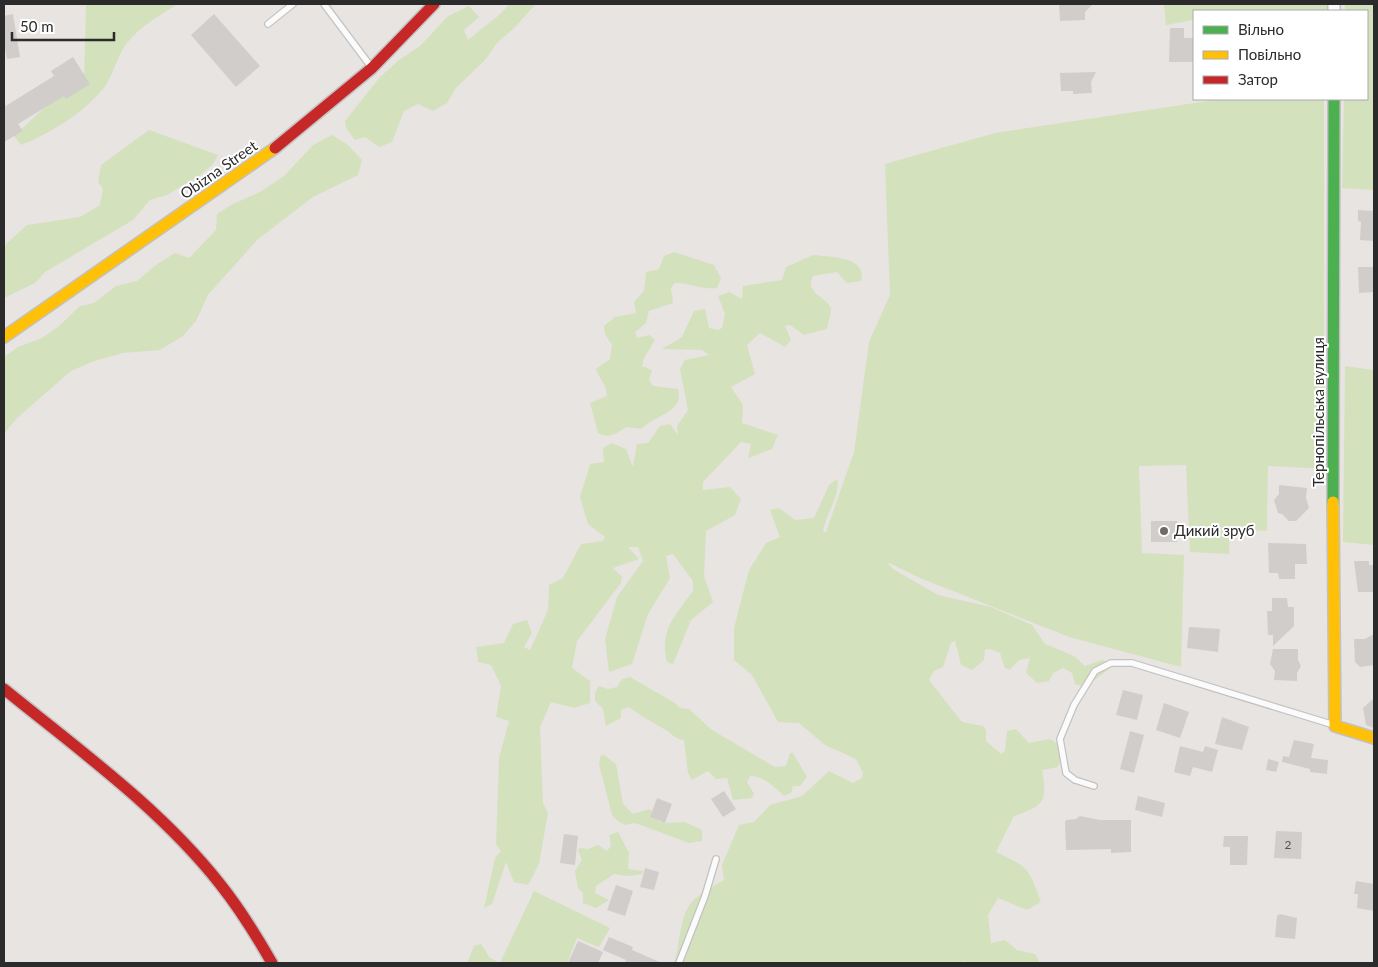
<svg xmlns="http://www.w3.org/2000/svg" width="1378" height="967" font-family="Lato,sans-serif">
  <rect width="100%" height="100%" fill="#e8e4e2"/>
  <g fill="#d4e1bd">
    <path d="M86,4H177C158,17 133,30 122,51C115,64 112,77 103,89C82,114 51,133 21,145L14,136L42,110L84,79Z"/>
    <polygon points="510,4 536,4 514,28 497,43 486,59 456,88 447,103 433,111 418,104 404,111 392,142 379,147 365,137 355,140 346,128 345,121 380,77 399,60 420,46 448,16 469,6 479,17 464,30 468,40 499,15"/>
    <polygon points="1164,4 1327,4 1327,11 1194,11 1194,20 1166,25"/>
    <polygon points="1345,4 1374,4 1374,190 1342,188 1344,99 1367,99 1367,11 1345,11"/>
    <path d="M1221,99H1324V469L1268,466L1267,531L1230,529L1229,554L1190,552L1186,465L1139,466L1142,553L1184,555L1181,667L1069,637L920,578L887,562L893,569L938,595L991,607L1032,625L1045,644L1074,656L1085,666L1102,660L1111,663L1112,667L1085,687L1075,684L1072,673L1063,668L1053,673L1049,681L1037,683L1026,673L1030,658L1019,660L1010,670L1005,668L1000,653L990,649L985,650L984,660L972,670L961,665L955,641L951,643L943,667L934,671L929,680L962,722L983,726L986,730V741L1001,754L1005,751L1007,731L1016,729L1029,743L1050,739L1065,749L1058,767L1042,770C1048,802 1044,806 1014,816L996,852C1029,868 1028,866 1041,902L1027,910L998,898L988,915L991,943L1005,940L1017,950L1035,954L1040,963H968L966,961L955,963H674C681,942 678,912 697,897C705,890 715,885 724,880L722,865L739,825L754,822L770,805L802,796L829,771L853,783L862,778L863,773L856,759L825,745L799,723L778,722L752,675L734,660V628L749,570L766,543L780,537L770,510L779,508L795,520L814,518L829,485L837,479C841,496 826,512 823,532H826L854,452L869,342L890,295L885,164L995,133Z"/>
    <polygon points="149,130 218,155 213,164 199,176 167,195 150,200 133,220 45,272 35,283 4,298 4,248 6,244 27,225 80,217 100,205 103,189 98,182 101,165"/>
    <polygon points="332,135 348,145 362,160 358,175 313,197 257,240 208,295 196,321 183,336 160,350 123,353 94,361 71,371 16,419 4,434 4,357 18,347 42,338 59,326 80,306 94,303 116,286 137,281 157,264 175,253 189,258 216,230 217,214 231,205 260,192 284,176 313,145"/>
    <path d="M674,252L714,265L721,278L717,288C703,290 690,283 675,283L671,288L673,303L649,311L646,323L635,332L637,338L649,335L655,340L644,358L642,366L652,370L649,380L653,386L678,389C685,413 653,415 642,429L626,427C616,434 609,439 598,433L590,403L607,396C605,380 600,381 596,369L610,359L612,345L605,334L604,326L615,317L636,313L634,302L644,291L646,272L659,269L664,256Z"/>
    <path d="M813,255C829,257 868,256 861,281L847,283L837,272L813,276C804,295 829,297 831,309C831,315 828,323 827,329L804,335L790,325L785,326L791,340L785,347L760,333L747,345L755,374L731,387L743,405L742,423L778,435L772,449L748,458L751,444L741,442L703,482V490L730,487L741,499L735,515L706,531L704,576L713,602L691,620L673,664L667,662C659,630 675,616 693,591V581L673,554L666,556L670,578L648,614L632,664L609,672L605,639L617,597L643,561L638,547H628L639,559L613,568L622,577L621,583L577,641L572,668L590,681V703L574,708L551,702L540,727L543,803L548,813L539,864L528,885L514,882L506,862L492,904L484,908L495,858L501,851L496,844L499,758L509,721L496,717L501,686L491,665L478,662L476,647L504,643L513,624L527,620L532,633L524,647L530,650L548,610L549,585L563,578L581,544L603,541L605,537L588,524L580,497L590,464L604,462L603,448L612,443L626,449L633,467L637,444L648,443L660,426L670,424L678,435L677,426L688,410L680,369L685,360L709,355L702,350L662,349L682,337L694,311L705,309L709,328L718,330L722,328L725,314L718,296L729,292L742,299L743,286L782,280L786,267Z"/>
    <polygon points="1345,366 1374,370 1374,545 1343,542"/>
    <path d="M630,677L675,703L680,708L689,709L712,730L775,767L786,766L790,753H793L807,777L800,786H793L791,793L784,796C774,787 764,776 750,776L747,782L754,794L752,798L733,800L727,778L716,779L708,771L692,780L688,773L684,740C674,739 672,733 664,729C651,721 640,716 629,707L621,710V718L606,726L603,709L595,701V693L599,686L608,689L617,687L622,679Z"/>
    <polygon points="604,755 616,764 623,804 633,814 650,809 658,821 665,823 685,822 702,830 702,841 689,843 635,823 625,825 619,822 612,815 599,764 600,756"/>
    <polygon points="618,832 629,853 628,869 643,871 642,874 628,876 614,874 596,886 595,893 609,900 596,908 583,903 583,893 578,888 575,871 582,860 578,850 580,848 588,849 598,845 607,851 611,846 609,835"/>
    <polygon points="534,891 610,928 599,947 577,938 567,963 467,963 474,946 481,944 490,958 500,963"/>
  </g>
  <g fill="#d0cdcb">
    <polygon points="1059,4 1093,4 1085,12 1085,20 1060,21"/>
    <polygon points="13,14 20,57 7,59 4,43 4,16"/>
    <polygon points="214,14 260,66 236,87 191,35"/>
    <polygon points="1170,28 1184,28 1184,38 1194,38 1194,62 1169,62"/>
    <polygon points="73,57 90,84 66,99 64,96 18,124 23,131 4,142 4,107 54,76 51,71"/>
    <polygon points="1096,72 1091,82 1092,93 1073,94 1073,91 1061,91 1060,73"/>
    <polygon points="1358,210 1374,211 1374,241 1360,240 1361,222 1358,221"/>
    <polygon points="1358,267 1374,267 1374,292 1359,293"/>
    <polygon points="1279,485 1307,488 1306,498 1309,508 1296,521 1289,521 1282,514 1278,513 1274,500 1279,494"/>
    <rect x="1151" y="521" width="26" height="21"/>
    <polygon points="1268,543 1306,544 1307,564 1295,564 1295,579 1279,579 1278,573 1269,573"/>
    <polygon points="1354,561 1369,561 1369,565 1374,565 1374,592 1358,592"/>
    <polygon points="1272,598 1287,598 1288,607 1294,607 1294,626 1273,646 1273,635 1268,635 1267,611 1272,611"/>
    <polygon points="1189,627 1220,629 1218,652 1187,648"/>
    <polygon points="1374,634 1374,665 1360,667 1355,662 1354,639 1365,639"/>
    <polygon points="1273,649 1298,649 1298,660 1301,666 1297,673 1297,681 1274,680 1275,671 1270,664"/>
    <polygon points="1123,690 1143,695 1137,720 1116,715"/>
    <polygon points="1374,698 1374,728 1366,725 1363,708"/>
    <polygon points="1164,703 1189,712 1180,738 1156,730"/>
    <polygon points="1222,717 1249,727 1242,750 1215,744"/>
    <polygon points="1130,731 1144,735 1134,773 1120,769"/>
    <polygon points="1294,740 1314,744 1311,758 1328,760 1327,774 1310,772 1310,769 1282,762 1283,756 1289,757"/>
    <polygon points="1180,746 1203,752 1205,746 1218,750 1212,772 1193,767 1190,776 1174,772"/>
    <polygon points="1268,759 1279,762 1276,772 1266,770"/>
    <polygon points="724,791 736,809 723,817 711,799"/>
    <polygon points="1138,796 1165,803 1162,817 1135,810"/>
    <polygon points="657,798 672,804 665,823 650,817"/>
    <polygon points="1080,816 1100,820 1131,820 1131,852 1111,853 1111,849 1066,850 1065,822 1066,820 1076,819"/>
    <polygon points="1276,831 1302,832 1301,859 1274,858"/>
    <polygon points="564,834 578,836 575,865 560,863"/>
    <polygon points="1224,836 1248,836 1247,865 1230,865 1230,847 1223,847"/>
    <polygon points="645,868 659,872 654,890 640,887"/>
    <polygon points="1356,881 1374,884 1374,911 1357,908 1358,894 1354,894"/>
    <polygon points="616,885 633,891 625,916 607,910"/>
    <polygon points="1280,914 1297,918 1295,939 1275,937 1277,916"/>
    <polygon points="609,937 633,947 632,950 662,963 625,963 626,960 603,950"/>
    <polygon points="578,941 603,952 598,963 568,963"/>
  </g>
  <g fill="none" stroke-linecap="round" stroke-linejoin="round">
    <g stroke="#c3c2c3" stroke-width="8">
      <g id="lane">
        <polyline points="324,4 369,64"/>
        <polyline points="268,24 293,4"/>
        <polyline points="1094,786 1075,780 1066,773 1060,739 1074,705 1095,671 1111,663 1132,663 1334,725"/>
        <polyline points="679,963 705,896 716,859"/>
      </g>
    </g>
    <g stroke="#c3c2c3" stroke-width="14">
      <polyline id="street" points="1334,4 1334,11"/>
    </g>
    <g stroke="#c3c2c3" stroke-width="14">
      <polyline id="fast" points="1333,502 1334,99"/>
    </g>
    <g stroke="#c3c2c3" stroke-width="14">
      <g id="slow">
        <polyline points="4,337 275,148"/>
        <polyline points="1333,502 1335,726 1374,738"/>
      </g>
    </g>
    <g stroke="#c3c2c3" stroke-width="14">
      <g id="jam">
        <polyline points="275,148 372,68 434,4"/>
        <path d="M4,689C79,750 160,808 220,884C240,909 256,935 272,963"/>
      </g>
    </g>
    <use href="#lane" stroke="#fcfbfb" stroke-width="5.5"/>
    <use href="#street" stroke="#fcfbfb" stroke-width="11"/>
    <use href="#fast" stroke="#4caf50" stroke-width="11"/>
    <use href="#slow" stroke="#ffc107" stroke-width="11"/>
    <use href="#jam" stroke="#c62828" stroke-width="11"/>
  </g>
  <circle fill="#6d6c6b" stroke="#fff" stroke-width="2" cx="1164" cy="531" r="5"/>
  <g text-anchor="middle" stroke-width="4" stroke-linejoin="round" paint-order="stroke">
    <g font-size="12" fill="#555454">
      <text x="1288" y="849">2</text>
    </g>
    <g font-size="15" fill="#2b2b2b" stroke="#fff">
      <text transform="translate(219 170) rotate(-35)" y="5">Obizna Street</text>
      <text transform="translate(1319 412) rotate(-90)" y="5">Тернопільська вулиця</text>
    </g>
    <g font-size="15" fill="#2b2b2b" stroke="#fff" text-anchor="start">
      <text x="1174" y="536">Дикий зруб</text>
    </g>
  </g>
  <rect width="1378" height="967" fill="none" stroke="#2b2b2b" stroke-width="10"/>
  <rect x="1193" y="10" width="175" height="90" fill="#ffffff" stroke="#aaaaaa"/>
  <rect x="1203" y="26" width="25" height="8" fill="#4caf50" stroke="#aaaaaa"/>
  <text x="1238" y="35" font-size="15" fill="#2b2b2b">Вільно</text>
  <rect x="1203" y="51" width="25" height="8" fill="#ffc107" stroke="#aaaaaa"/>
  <text x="1238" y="60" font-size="15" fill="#2b2b2b">Повільно</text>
  <rect x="1203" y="76" width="25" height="8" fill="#c62828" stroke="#aaaaaa"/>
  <text x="1238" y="85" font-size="15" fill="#2b2b2b">Затор</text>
  <path d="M12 32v8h102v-8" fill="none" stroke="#2b2b2b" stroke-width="2.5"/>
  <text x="20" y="32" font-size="15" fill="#2b2b2b" stroke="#ffffff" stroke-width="4" paint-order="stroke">50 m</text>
</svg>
